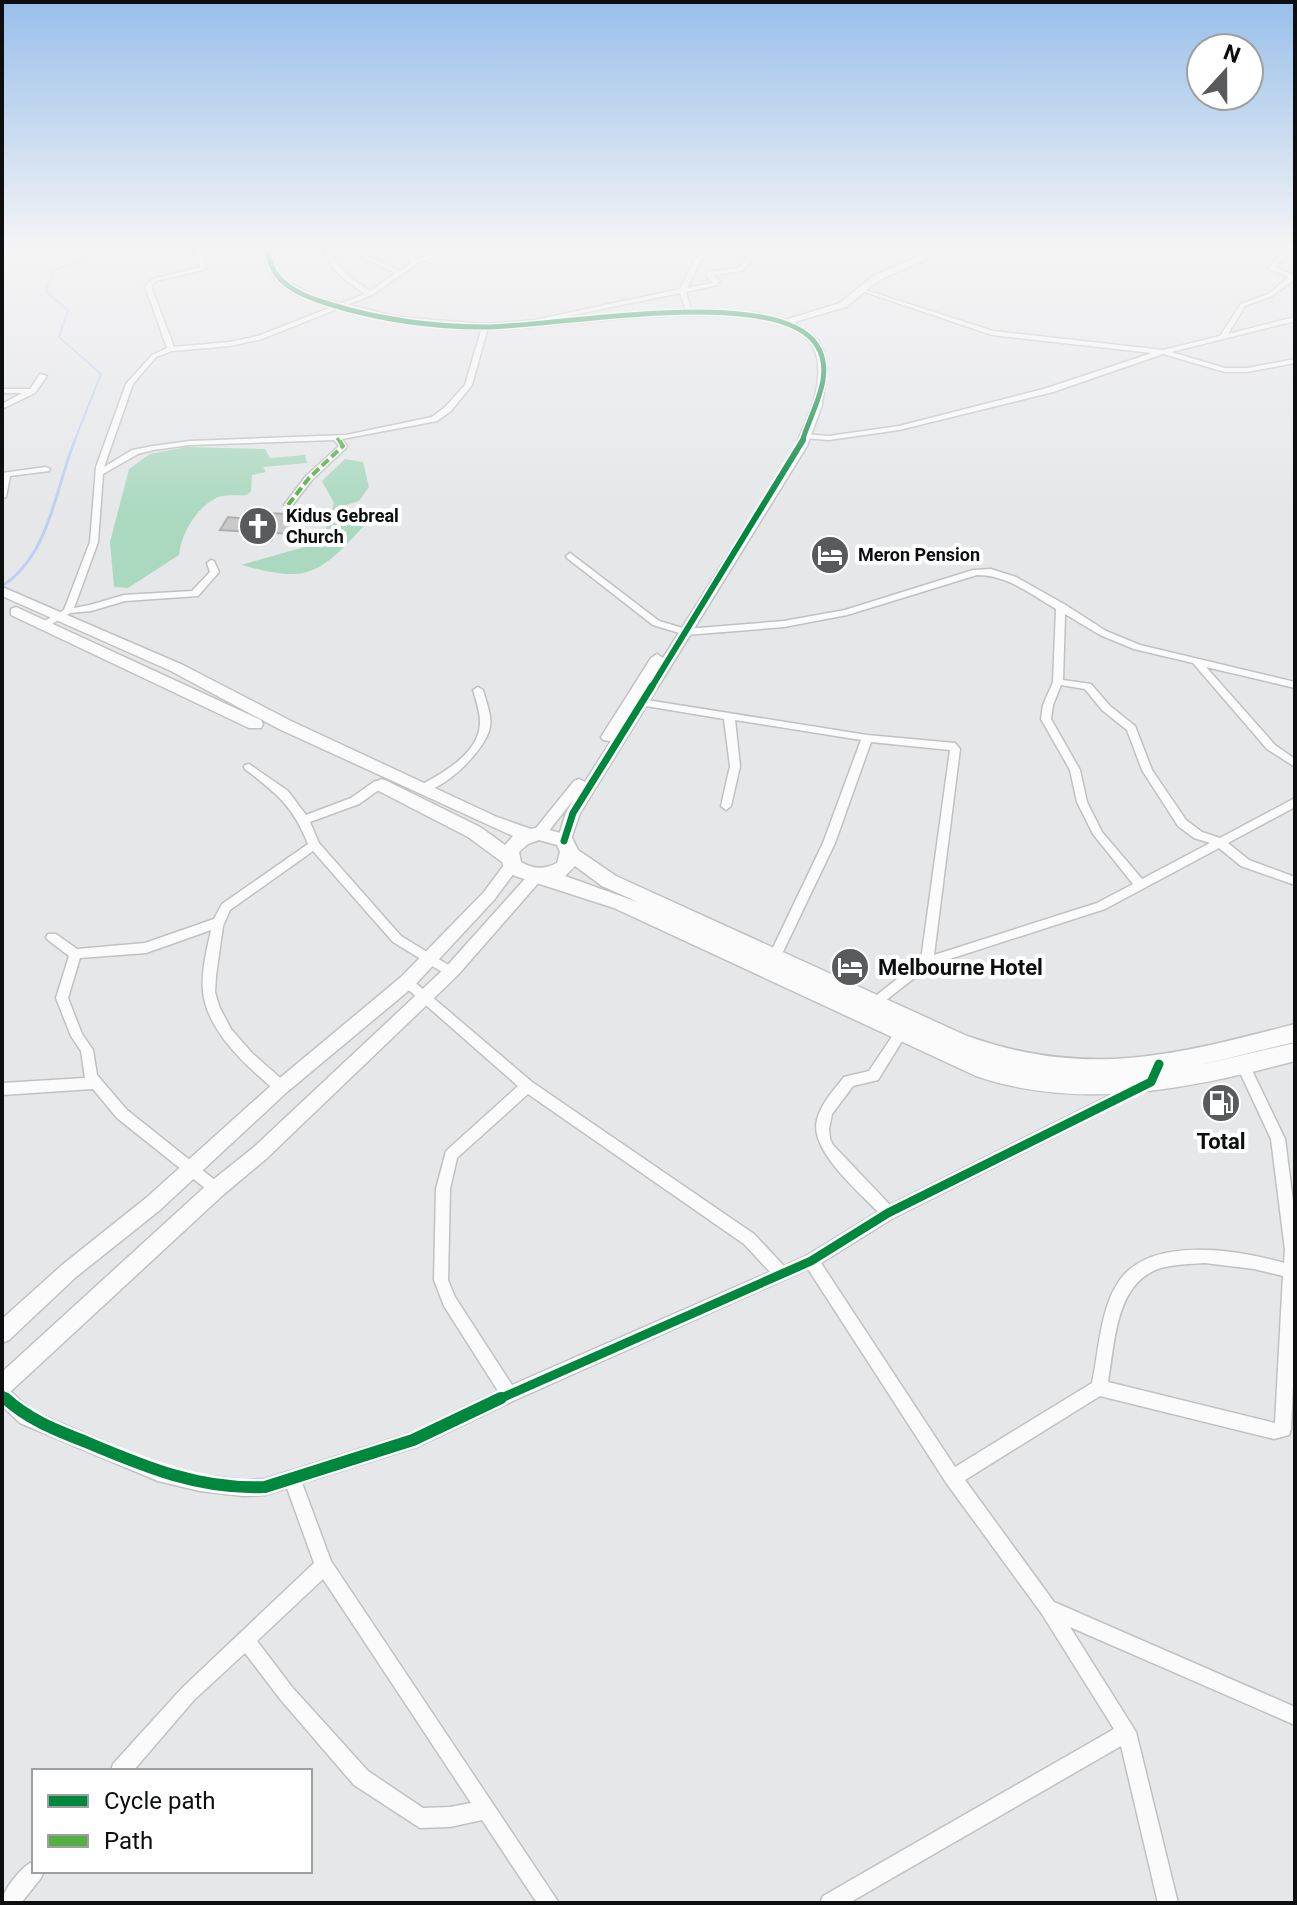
<svg xmlns="http://www.w3.org/2000/svg" width="1297" height="1905" font-family="Roboto,sans-serif">
  <rect width="100%" height="100%" fill="#e6e7e9"/>
  <g fill="#abd9c0">
    <path d="M186,447L265,449L270,458L305,455L307,463L263,467L266,472L252,475L251,491L247,495C238,496 224,494 216,498C196,508 181,534 179,555L128,588L114,587L110,542L129,469L150,454Z"/>
    <path d="M345,459L363,462L369,487L359,501L346,505L348,515L367,523C350,540 329,568 303,573C286,577 258,569 241,565L301,548L324,535L334,503L322,481Z"/>
  </g>
  <g fill="none" stroke-linecap="round" stroke-linejoin="round">
    <polyline stroke="#c0cff0" stroke-width="2" points="74,442 101,374 59,337 68,310 46,292 53,271 109,248"/>
    <path stroke="#c0cff0" stroke-width="3" d="M2,586C50,555 55,489 75,440"/>
  </g>
  <polygon fill="#cac9ca" stroke="#b0afb0" stroke-width="2" points="265,513 288,514 284,521 295,521 288,534 276,533 271,541 247,539 251,532 220,530 228,517 261,520"/>
  <g fill="none" stroke-linecap="round" stroke-linejoin="round">
    <g stroke="#c1c1c2" stroke-width="3">
      <g id="minor">
        <path d="M194,248H200L206,269L156,281L151,286L174,347L230,342L258,336L365,294C348,282 328,269 324,248H330C335,269 353,279 370,291L396,273L362,258L357,248H363L367,256L400,271L412,262L392,248H399L417,260L446,248H453L418,263L372,295L262,339L230,346L172,351L156,357L133,384L104,467L132,450L153,446L190,441L346,435L432,417L445,407L465,385L482,327L485,325L488,327L472,385L451,411L437,421L342,439L347,446L346,448L312,480L291,507H288L284,505L306,476L339,446L334,440L190,445L153,450L138,454L103,474L98,542L74,608L90,605L124,595L192,591L210,572L207,563L211,560L214,561L219,572L198,596L125,601L91,611L70,613L47,627H41V623L64,610L90,542L96,467L126,384L152,355L167,348L145,286L152,279L201,267Z"/>
        <polygon points="705,248 711,248 700,262 687,288 713,283 706,276 708,272 738,268 756,248 762,248 742,271 713,275 720,281 717,285 686,292 692,314 687,313 680,293 524,325 521,323 680,289 694,261"/>
        <polygon points="944,248 955,248 926,255 923,253"/>
        <polygon points="1286,250 1291,251 1275,267 1295,276 1295,279 1272,296 1245,306 1228,334 1295,317 1295,321 1171,352 1225,368 1247,368 1295,359 1295,363 1247,372 1225,372 1163,354 1053,392 899,430 829,440 804,438 800,436 804,434 829,436 899,426 1047,388 1152,353 992,335 859,290 859,288 993,331 1163,350 1220,336 1241,304 1268,294 1289,277 1268,268"/>
        <polygon points="40,374 47,376 35,393 2,409 2,404 22,393 2,393 2,389 30,389"/>
        <polygon points="46,467 50,469 49,471 10,476 6,497 2,499 2,473"/>
        <path d="M570,553L659,621L686,629L784,621L845,610L973,570L991,569L1016,577L1064,604L1106,631L1140,645L1295,682V688L1206,667L1275,745L1295,759V767L1267,749L1193,663L1134,649L1100,635L1065,614L1063,680L1091,684L1110,706L1135,726L1152,770L1186,820L1202,832L1220,838L1295,798V807L1228,843L1249,860L1295,877V885L1241,866L1219,848L1105,909L931,965L876,1008H868L866,1005L868,1002L921,960L950,750L871,742L835,843L781,956L779,959H771L769,956L823,843L861,740L735,720L740,766L731,806L726,810L721,806L730,766L724,719L634,704L629,701L634,698L867,735L955,743L960,749L934,955L1097,903L1133,884L1093,834L1077,802L1070,770L1041,719L1043,705L1053,682L1056,609C1031,594 1007,575 977,575L847,615L784,627L686,635L653,625L567,558L566,556ZM1061,685L1085,689L1102,710L1127,730L1142,770L1178,826L1194,838L1210,843L1142,879L1102,832L1087,802L1080,770L1051,719L1053,705Z"/>
        <path d="M478,687L483,690C486,702 492,715 490,727C486,750 442,793 419,792L418,789L419,786C443,773 480,753 480,722C480,711 476,700 473,690Z"/>
        <path d="M249,764L288,791L306,815L351,798L375,781H383L384,784L383,787L359,804L310,822L319,843L401,936L455,969L457,972L455,975H447L393,942L313,851L230,910L223,926L216,976L215,992L219,1006L231,1029L252,1053L286,1083L288,1087L286,1091C275,1093 268,1084 260,1077C236,1056 206,1025 203,991C201,972 207,949 211,930L146,953L80,958L68,998L82,1034L93,1050L97,1075L127,1110L221,1185L223,1189L221,1193L216,1195L211,1193L117,1118L93,1089L2,1095V1083L85,1078L81,1051L71,1036L56,998L69,956L48,940L46,937L48,934H56L77,949L145,943L214,919L222,904L308,844C293,806 277,794 245,769L244,767L245,765Z"/>
        <path d="M407,977L411,979L532,1082L754,1234L784,1266L806,1256L878,1212C858,1191 809,1150 817,1120C821,1103 834,1090 844,1077L869,1071L897,1029L901,1028L905,1029L907,1033L878,1080L853,1086L832,1114L829,1129L830,1139L833,1145L890,1205L1139,1081L1144,1080L1149,1081L1151,1085L1149,1089L893,1218L821,1263L955,1467L1092,1383C1099,1351 1100,1309 1119,1281C1151,1235 1238,1250 1284,1263L1285,1250L1271,1139L1237,1066L1238,1062L1243,1061L1248,1062L1285,1139L1295,1217V1343L1291,1429L1289,1435L1274,1439L1100,1396L965,1480L1054,1602L1295,1707V1725L1070,1627L1136,1732L1178,1903H1158L1121,1746L849,1903H820L823,1896L1114,1729L1042,1614L947,1484L808,1269L515,1400L419,1446L302,1483L331,1561L559,1903H537L482,1820L450,1827L420,1828L354,1785L280,1699L245,1653L194,1700L133,1771H111L113,1764L182,1688L314,1563L287,1488L265,1495L243,1496L200,1491L158,1481L20,1423L2,1406V1387L8,1389L32,1411L158,1465L200,1475L243,1480L265,1479L411,1433L498,1391L444,1306L434,1280L436,1189L446,1151L518,1086L403,985L401,982L403,979ZM528,1094L744,1244L770,1272L512,1385L455,1297L448,1280L450,1189L457,1158ZM1205,1263L1254,1269L1283,1276L1275,1423L1108,1382C1115,1343 1115,1282 1161,1268C1175,1264 1190,1264 1205,1263ZM323,1579L471,1803L450,1807L423,1808L368,1771L292,1687L257,1641Z"/>
        <path d="M34,1861V1871H44L41,1878L21,1903H2C2,1890 22,1866 34,1861Z"/>
      </g>
    </g>
    <g stroke="#c1c1c2" stroke-width="3">
      <g id="tertiary">
        <path d="M263,248H271L275,268L284,280L319,298L399,317L484,324L661,311L712,310L757,313L785,320L840,303L873,276L917,257L921,253L917,248H925L930,253L923,261L879,280L846,307L794,322L818,340L823,350L827,368L822,405L807,446L580,813L569,845L564,846L557,841L566,813L574,799L544,837L539,838L532,833L574,781L579,779L585,782L611,741L603,740L601,737L651,658L657,654L663,658L797,446C799,433 806,424 810,412C817,394 823,365 813,347C780,286 544,331 481,330C428,328 375,321 324,305C294,296 265,283 263,248Z"/>
        <polygon points="512,860 520,865 494,900 413,987 287,1092 160,1210 76,1277 9,1340 2,1343 2,1319 62,1265 146,1198 275,1082 401,977 484,892 507,861"/>
        <polygon points="536,871 541,872 544,876 541,880 457,976 266,1159 223,1195 9,1393 2,1396 2,1372 209,1183 254,1147 445,968 531,872"/>
      </g>
    </g>
    <g stroke="#c1c1c2" stroke-width="3">
      <g id="trunk">
        <path d="M2,587L183,665L291,721L497,817L531,829L539,827L571,836L578,850L616,876L967,1036C1088,1079 1175,1055 1295,1024V1042L1196,1066L1295,1043V1061C1191,1088 1081,1112 976,1076L614,908L515,876L505,870L502,862L468,837L375,789L372,785L381,779L387,781L480,827L505,845L513,836L279,729L171,671L2,596ZM539,840L557,845L560,852L557,863C544,870 533,869 521,862L519,852L528,844ZM575,866L602,886L640,903L565,876Z"/>
        <polygon points="16,607 261,720 263,724 261,728 249,728 11,615 11,609"/>
      </g>
    </g>
    <use href="#minor" fill="#fbfbfc" fill-rule="evenodd"/>
    <use href="#tertiary" fill="#fbfbfc" fill-rule="evenodd"/>
    <use href="#trunk" fill="#fbfbfc" fill-rule="evenodd"/>
    <polyline stroke="#54b044" stroke-width="3" stroke-dasharray="7 3" stroke-linecap="butt" points="337,438 340,442"/>
    <polyline stroke="#54b044" stroke-width="4" stroke-dasharray="9 4" stroke-linecap="butt" points="288,505 309,478 343,446 339,440"/>
    <g stroke="#fff" stroke-width="8">
      <path id="cycleway-far4" d="M267,248C270,283 299,295 329,304C378,319 433,327 485,327C553,327 774,284 816,344C837,374 810,413 802,442"/>
    </g>
    <g stroke="#fff" stroke-width="10">
      <polyline id="cycleway-far3" points="651,688 803,440"/>
    </g>
    <g stroke="#fff" stroke-width="12">
      <polyline id="cycleway-far2" points="564,841 573,813 652,686"/>
    </g>
    <g stroke="#fff" stroke-width="14">
      <g id="cycleway-far1">
        <polyline points="2,1395 7,1400"/>
        <polyline points="497,1400 811,1261 888,1213 1151,1082 1159,1064"/>
      </g>
    </g>
    <g stroke="#fff" stroke-width="17">
      <path id="cycleway" d="M5,1398C29,1420 56,1430 86,1442C145,1467 200,1490 265,1487L413,1440L501,1398"/>
    </g>
    <use href="#cycleway-far4" stroke="#00873e" stroke-width="5"/>
    <use href="#cycleway-far3" stroke="#00873e" stroke-width="6"/>
    <use href="#cycleway-far2" stroke="#00873e" stroke-width="7"/>
    <use href="#cycleway-far1" stroke="#00873e" stroke-width="9"/>
    <use href="#cycleway" stroke="#00873e" stroke-width="12"/>
  </g>
  <linearGradient id="sky" x2="0" y2="1"><stop stop-color="#98bfeb"/><stop offset="0.48" stop-color="#f4f4f5"/><stop offset="1" stop-color="#f4f4f5" stop-opacity="0"/></linearGradient>
  <rect width="1297" height="514" fill="url(#sky)"/>
  <defs>
    <g id="church-disc" transform="scale(2)"><circle r="9.5" fill="#595a5b" stroke="#fff"/><path d="M-1.2-6h2.4v3.5h3.3v2.4h-3.3V6h-2.4V-.1h-3.3v-2.4h3.3Z" fill="#fff"/></g>
    <g id="hotel-disc" transform="scale(2)"><circle r="9.5" fill="#595a5b" stroke="#fff"/><path d="M-6-4.5h1.5V1H6V5H4.5V3h-9V5H-6ZM-4 0a1.8 1.8 0 1 1 3.6 0ZM.5 0V-2.5h3Q6-2.5 6 0Z" fill="#fff"/></g>
    <g id="fuel-disc" transform="scale(2)"><circle r="9.5" fill="#595a5b" stroke="#fff"/><path d="M-5.5-6h7V0h2V4h1.3V-2.5L3-4.5l.8-.8L6-3V5H2.5V1h-1V6h-7ZM-4.2-4.7v3.2H.2V-4.7Z" fill="#fff"/></g>
  </defs>
  <g fill-rule="evenodd">
    <use href="#church-disc" x="258" y="526"/>
    <use href="#hotel-disc" x="830" y="555"/>
    <use href="#hotel-disc" x="850" y="967"/>
    <use href="#fuel-disc" x="1221" y="1103"/>
  </g>
  <g text-anchor="middle" stroke-width="8" stroke-linejoin="round" paint-order="stroke">
    <g font-size="18" font-weight="bold" fill="#0d0e0f" stroke="#fff" text-anchor="start">
      <text x="286" y="522">Kidus Gebreal<tspan x="286" dy="21">Church</tspan></text>
      <text x="858" y="561">Meron Pension</text>
    </g>
    <g font-size="22" font-weight="bold" fill="#0d0e0f" stroke="#fff" text-anchor="start">
      <text x="878" y="975">Melbourne Hotel</text>
      <text x="1221" y="1149" text-anchor="middle">Total</text>
    </g>
  </g>
  <rect width="1297" height="1905" fill="none" stroke="#0d0e0f" stroke-width="8"/>
  <rect x="32" y="1769" width="280" height="104" fill="#ffffff" stroke="#9e9f9f" stroke-width="2"/>
  <rect x="48" y="1795" width="40" height="12" fill="#00873e" stroke="#9e9f9f" stroke-width="2"/>
  <text x="104" y="1809" font-size="24" fill="#0d0e0f">Cycle path</text>
  <rect x="48" y="1835" width="40" height="12" fill="#54b044" stroke="#9e9f9f" stroke-width="2"/>
  <text x="104" y="1849" font-size="24" fill="#0d0e0f">Path</text>
  <g transform="translate(1225 72) rotate(21)"><circle r="38" fill="#ffffff" stroke="#9e9f9f" stroke-width="2"/>
  <path d="M0-6L14 30L0 20L-14 30Z" fill="#595a5b"/>
  <text y="-12" font-size="22" font-weight="bold" text-anchor="middle" fill="#0d0e0f">N</text>
  </g>
</svg>
